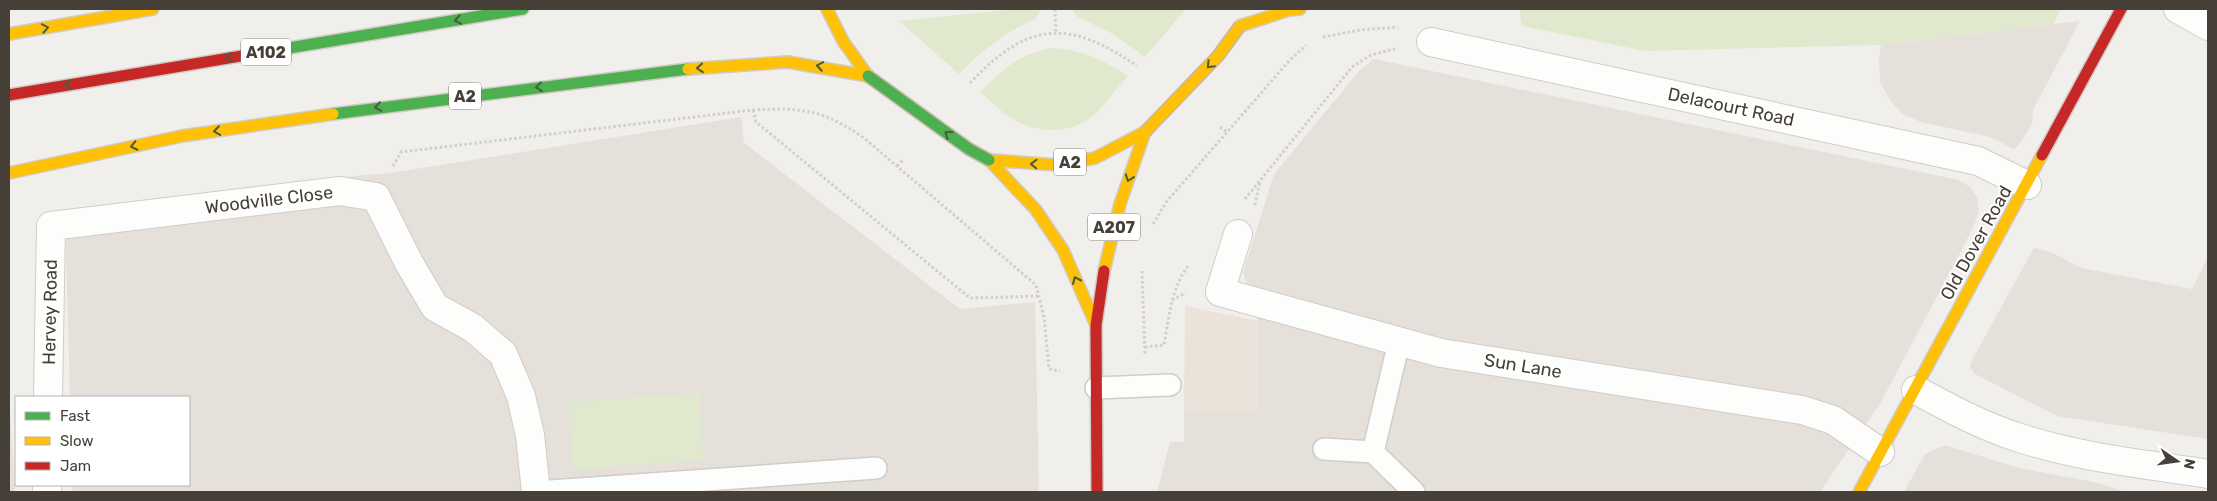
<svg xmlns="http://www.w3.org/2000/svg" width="2217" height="501" font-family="Rubik,sans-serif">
  <rect width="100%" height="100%" fill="#f1efec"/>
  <g fill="#e5e0da">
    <polygon points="2080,21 2033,110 2032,125 2018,146 2014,149 1990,137 1921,122 1902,114 1890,100 1880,82 1879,59 1881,45"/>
    <polygon points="1374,59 1959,180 1970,187 1977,197 1979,210 1975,223 1959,255 1881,402 1820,492 1157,492 1170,442 1184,442 1184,410 1258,412 1258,321 1243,273 1274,174 1360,70"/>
    <polygon points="741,117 744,143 960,309 1035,302 1039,492 73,492 72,485 189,485 189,397 70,397 65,214 362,175 384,174"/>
    <polygon points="2034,248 2051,252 2081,268 2192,289 2208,257 2208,439 2057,416 1975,374 1970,367 1972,360"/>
    <polygon points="9,394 15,492 9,492"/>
    <polygon points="1945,445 2019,468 2099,483 2126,492 1904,492 1925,454"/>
  </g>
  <polygon fill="#ebe2d9" points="1185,306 1258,321 1258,412 1184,410"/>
  <g fill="#e0e9ce">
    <path d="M1014,9H1040C1038,19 1033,20 1025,24C999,36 979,54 959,74L899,21Z"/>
    <polygon points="1071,9 1186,9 1145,57 1113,34 1078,17"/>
    <polygon points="1519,9 2061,9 2053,24 1881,45 1645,51 1522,26"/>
    <path d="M1053,48C1083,50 1104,60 1128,76C1117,88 1107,102 1095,114C1074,134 1041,134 1016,121C1003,114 992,102 980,92C1005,67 1018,54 1053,48Z"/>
    <polygon points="699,393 703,460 573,470 568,402"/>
  </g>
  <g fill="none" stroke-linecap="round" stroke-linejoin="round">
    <g stroke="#cfcdca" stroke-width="24">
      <g id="lane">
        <polyline points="1096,388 1170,385"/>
        <polyline points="1324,449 1373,452 1399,342"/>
        <polyline points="1373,452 1414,492"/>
        <polyline points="536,492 876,468"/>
      </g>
    </g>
    <g stroke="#cfcdca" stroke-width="30">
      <g id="street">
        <polyline points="2178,9 2208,26"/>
        <polyline points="1431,42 1978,161 2027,185"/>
        <polyline points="1238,234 1220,292 1441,353 1802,410 1833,420 1880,452"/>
        <path d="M1916,390C1949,408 1984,427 2020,438C2081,458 2145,464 2208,474"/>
        <polyline points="48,397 51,226 340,191 376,197 409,263 435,307 473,328 503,354 521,396 530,435 536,492"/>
        <polyline points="47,492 47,485"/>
      </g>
    </g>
    <g stroke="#d0cbc3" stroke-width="14">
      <g id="fast">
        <polyline points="265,52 523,9"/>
        <polyline points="333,114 688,69"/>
      </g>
    </g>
    <g stroke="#d0cbc3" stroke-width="14">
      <g id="slow">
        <polyline points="827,9 843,41 868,76"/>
        <polyline points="1240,26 1289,10 1300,9"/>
        <polyline points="9,34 153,9"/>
        <polyline points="688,69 788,62 868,76"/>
        <polyline points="989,160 1036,210 1063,250 1096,325"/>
        <polyline points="989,160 1057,165 1095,158 1145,132"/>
        <polyline points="9,173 182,136 333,114"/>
        <polyline points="1104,271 1120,204 1145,132"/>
        <polyline points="1859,492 2042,155"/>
      </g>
    </g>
    <g stroke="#d0cbc3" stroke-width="14">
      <g id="jam">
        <polyline points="9,95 265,52"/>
        <polyline points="2042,155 2121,9"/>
        <polyline points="1097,492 1096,325 1104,271"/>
      </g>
    </g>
    <g stroke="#d1cfcb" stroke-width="3" stroke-dasharray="2.5 2.5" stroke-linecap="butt">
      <polyline points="1055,9 1056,32"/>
      <polyline points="1323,37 1360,30 1398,27"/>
      <path d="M970,83C1027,22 1068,18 1137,66"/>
      <polyline points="753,110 756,122 970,298 1040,296"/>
      <polyline points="1220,127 1227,132"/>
      <path d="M393,166L401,152L753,110C801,107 824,110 864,138L1036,285L1044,317L1049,369L1060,371"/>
      <polyline points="897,166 904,159"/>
      <polyline points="1245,199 1352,67 1371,55 1394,49 1395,47"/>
      <polyline points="1255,205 1260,181"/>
      <polyline points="1153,224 1167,201 1289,61 1306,45"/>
      <polyline points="1142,271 1145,355"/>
      <polyline points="1172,300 1186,293"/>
      <path d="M1145,347L1164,345C1169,317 1171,288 1189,265"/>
    </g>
    <use href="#lane" stroke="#fdfdfc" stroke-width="21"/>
    <use href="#street" stroke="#fdfdfc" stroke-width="28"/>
    <use href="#fast" stroke="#4caf50" stroke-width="11"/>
    <use href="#slow" stroke="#ffc107" stroke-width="11"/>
    <use href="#jam" stroke="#c62828" stroke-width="11"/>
    <g stroke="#c6b9a9" stroke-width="14" stroke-linecap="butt">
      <polyline id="fast-bridge" points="868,76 969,149 989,160"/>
    </g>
    <g stroke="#c6b9a9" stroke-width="14" stroke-linecap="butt">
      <polyline id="slow-bridge" points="1145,132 1218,56 1240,26"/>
    </g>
    <use href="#fast-bridge" stroke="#4caf50" stroke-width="11"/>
    <use href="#slow-bridge" stroke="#ffc107" stroke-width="11"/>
  </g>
  <defs><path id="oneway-chevron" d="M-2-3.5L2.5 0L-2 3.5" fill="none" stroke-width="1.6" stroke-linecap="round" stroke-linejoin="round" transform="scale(1.25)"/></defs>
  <g stroke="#485c3e">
    <use href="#oneway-chevron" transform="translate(458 20) rotate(170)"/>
    <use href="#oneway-chevron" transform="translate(45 28) rotate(-11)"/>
    <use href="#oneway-chevron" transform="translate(229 58) rotate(170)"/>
    <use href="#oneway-chevron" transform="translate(1210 65) rotate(134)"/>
    <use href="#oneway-chevron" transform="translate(820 66) rotate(-170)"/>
    <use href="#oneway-chevron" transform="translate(700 68) rotate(175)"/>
    <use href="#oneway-chevron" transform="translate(68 85) rotate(170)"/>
    <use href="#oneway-chevron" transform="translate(539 87) rotate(173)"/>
    <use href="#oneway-chevron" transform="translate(378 107) rotate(172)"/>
    <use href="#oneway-chevron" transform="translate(217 131) rotate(172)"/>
    <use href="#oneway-chevron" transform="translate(948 134) rotate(-144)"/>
    <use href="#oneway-chevron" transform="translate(134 146) rotate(168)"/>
    <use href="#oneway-chevron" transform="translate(1034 164) rotate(-178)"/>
    <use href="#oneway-chevron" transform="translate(1129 178) rotate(110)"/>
    <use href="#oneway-chevron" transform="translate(1076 280) rotate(-114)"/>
  </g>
  <g text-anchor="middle" stroke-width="4" stroke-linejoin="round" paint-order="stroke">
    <g fill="#fff" stroke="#7e7974" stroke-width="1">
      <rect x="241" y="38.5" width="50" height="27" rx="4"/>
      <rect x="449" y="82.5" width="32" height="27" rx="4"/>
      <rect x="1054" y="148.5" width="32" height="27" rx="4"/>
      <rect x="1088" y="213.5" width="52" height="27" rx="4"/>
    </g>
    <g font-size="16" font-weight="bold" fill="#464038">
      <text x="266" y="58">A102</text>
      <text x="465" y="102">A2</text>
      <text x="1070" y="168">A2</text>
      <text x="1114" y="233">A207</text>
    </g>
    <g font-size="18" fill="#464038" stroke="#fff">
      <text transform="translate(1731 107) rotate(12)" y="6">Delacourt Road</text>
      <text transform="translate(269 200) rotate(-7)" y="6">Woodville Close</text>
      <text transform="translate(1976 243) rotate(-61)" y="6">Old Dover Road</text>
      <text transform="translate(50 312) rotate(-89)" y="6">Hervey Road</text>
      <text transform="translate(1523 366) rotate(9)" y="6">Sun Lane</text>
    </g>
  </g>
  <rect width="2217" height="501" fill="none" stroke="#464038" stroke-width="20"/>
  <rect x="15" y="396" width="175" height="90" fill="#ffffff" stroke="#b5b3af"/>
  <rect x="25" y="412" width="25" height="8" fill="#4caf50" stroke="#b5b3af"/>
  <text x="60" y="421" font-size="15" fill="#464038">Fast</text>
  <rect x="25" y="437" width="25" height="8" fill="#ffc107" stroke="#b5b3af"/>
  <text x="60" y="446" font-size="15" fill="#464038">Slow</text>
  <rect x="25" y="462" width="25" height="8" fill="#c62828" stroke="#b5b3af"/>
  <text x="60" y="471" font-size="15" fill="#464038">Jam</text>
  <g transform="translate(2177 461) rotate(103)" stroke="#ffffff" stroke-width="4" paint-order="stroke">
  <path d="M0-4L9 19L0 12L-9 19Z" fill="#464038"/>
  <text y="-8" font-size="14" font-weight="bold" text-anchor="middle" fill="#464038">N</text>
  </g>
</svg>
